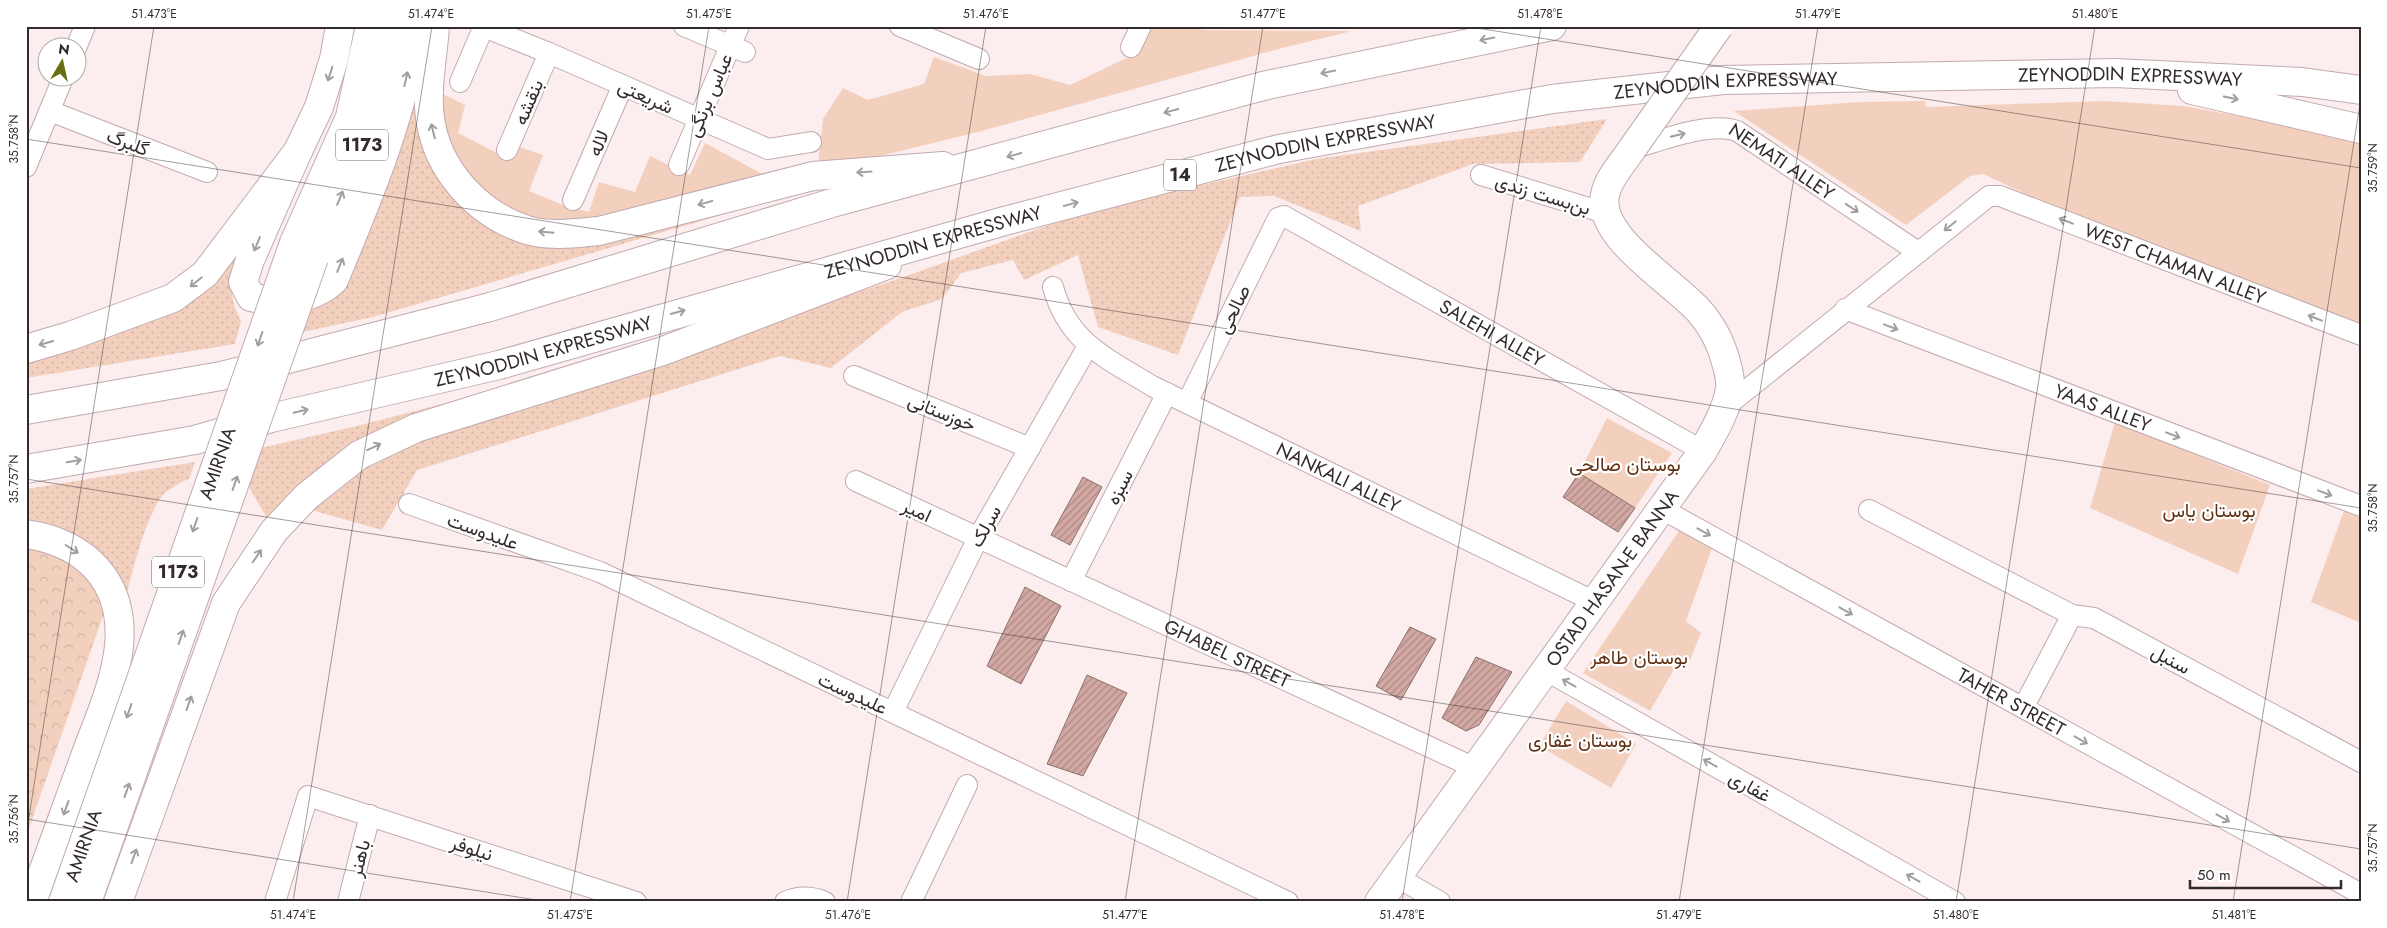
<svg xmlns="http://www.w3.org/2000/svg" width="2387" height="928" font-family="Jost,Vazirmatn,sans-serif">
  <defs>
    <pattern id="forest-crowns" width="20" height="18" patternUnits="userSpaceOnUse" patternTransform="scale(1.25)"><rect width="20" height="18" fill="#f3d0be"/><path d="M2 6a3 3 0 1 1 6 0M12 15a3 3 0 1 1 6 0" fill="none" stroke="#d1b3a3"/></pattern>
    <pattern id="garden-dots" width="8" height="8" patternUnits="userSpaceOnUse" patternTransform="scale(1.25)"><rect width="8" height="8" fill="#f3d0be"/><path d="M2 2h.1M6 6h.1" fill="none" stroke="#d1b3a3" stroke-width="1.8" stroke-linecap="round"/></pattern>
    <pattern id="building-hatch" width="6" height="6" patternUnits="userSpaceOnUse" patternTransform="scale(1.25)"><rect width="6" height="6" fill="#d3a8a2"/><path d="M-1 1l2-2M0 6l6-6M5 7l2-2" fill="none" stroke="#ac8984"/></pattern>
  </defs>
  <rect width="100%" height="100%" fill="#fcedef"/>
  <g fill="#f3d0be">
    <polygon points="1148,26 1197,26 1202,30 1352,31 1282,48 978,132 872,158 818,164 823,119 843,88 868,100 924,84 934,57 986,76 1030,74 1070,85 1135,54"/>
    <polygon points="443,94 465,105 458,133 503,156 516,152 520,147 543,155 529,191 563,205 589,212 599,182 635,192 650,156 690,175 705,143 764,175 593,221 539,222 512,213 479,191 461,168 442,122"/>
    <polygon points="1925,101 1926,107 2104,101 2184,106 2292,126 2361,142 2361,326 2097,227 1983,174 1970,176 1906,225 1734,111 1860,102"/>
    <polygon points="1607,418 1672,453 1635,508 1579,473"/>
    <polygon points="2115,422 2270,485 2238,574 2090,508"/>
    <polygon points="2344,511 2361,518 2361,623 2311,602"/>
    <polygon points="1681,528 1712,548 1686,621 1701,633 1690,660 1680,659 1650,711 1583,673"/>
    <polygon points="1566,701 1636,744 1611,788 1539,746"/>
  </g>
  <polygon fill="url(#forest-crowns)" points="26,544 62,553 102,587 106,607 26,837"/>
  <g fill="url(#garden-dots)">
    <polygon points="421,37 422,109 507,232 766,202 373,317 298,333"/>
    <polygon points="1607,119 1580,162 1473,164 1358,206 1361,231 1274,196 1240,197 1178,355 1098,327 1078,255 1024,280 1013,260 961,273 942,299 902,312 831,368 780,356 417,470 382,530 308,509 348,473 418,437 895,280 1091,210 1316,159"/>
    <path d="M258,217C240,256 219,279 241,321L235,344L26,378V359L128,329Z"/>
    <polygon points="492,391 422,416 269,522 245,480 256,449 357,426"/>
    <path d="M195,462L189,479C181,482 172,487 165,493C147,510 133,571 126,596L26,524V489Z"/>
  </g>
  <g fill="url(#building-hatch)" stroke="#87726e">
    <polygon points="1579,473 1635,508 1618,532 1563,497"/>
    <polygon points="1083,477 1102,487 1070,545 1051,535"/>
    <polygon points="1025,587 1061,606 1021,684 987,666"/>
    <polygon points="1410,627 1436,639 1401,700 1376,686"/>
    <polygon points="1476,657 1512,672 1479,725 1466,731 1442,718"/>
    <polygon points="1087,675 1127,693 1083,776 1047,764"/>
  </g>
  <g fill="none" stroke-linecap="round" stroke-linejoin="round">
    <g stroke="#c2aaae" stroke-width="22">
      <g id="street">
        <polyline points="684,26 745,52"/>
        <polyline points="900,26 979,59"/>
        <polyline points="484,27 549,53 768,149 811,142"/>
        <polyline points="1131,47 1141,26"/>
        <polyline points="76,48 85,26"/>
        <polyline points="460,82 484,26"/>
        <polyline points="50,111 207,172"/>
        <path id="s1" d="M1632,149C1659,141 1709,121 1737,131L1918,252"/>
        <polyline points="507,150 549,53"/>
        <polyline points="679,165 739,26"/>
        <polyline points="26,167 63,78"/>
        <polyline points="1481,175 1605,213"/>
        <polyline points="573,200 623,85"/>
        <path id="s2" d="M1053,287C1068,343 1107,358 1152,386L1595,602"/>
        <path id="s3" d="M1845,309L2361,506"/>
        <polyline points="854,376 1030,448"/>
        <path id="s4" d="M1187,403L1278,218L1284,216L1703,451"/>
        <path id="s5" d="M1724,408L1989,196H2000L2361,335"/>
        <path id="s6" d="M856,481L1475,768"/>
        <polyline points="409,504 600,572 1288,902"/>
        <path id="s7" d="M1662,509L2361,894"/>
        <polyline points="1869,510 2072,615 2094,618 2361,762"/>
        <polyline points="1071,581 1167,393"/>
        <polyline points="1545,670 1955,902"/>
        <polyline points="2023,708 2072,615"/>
        <polyline points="893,712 978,538 1088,346"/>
        <polyline points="1397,877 1440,902"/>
        <polyline points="275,902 308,796 636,902"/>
        <polyline points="348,902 370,815"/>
        <path d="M785,902C797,896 812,896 825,902"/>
        <polyline points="911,902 967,785"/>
      </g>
    </g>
    <g stroke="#c2aaae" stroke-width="30">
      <g id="secondary">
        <path id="s8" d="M1379,902L1703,451C1714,431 1727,410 1730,388C1731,379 1728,370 1726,362C1721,343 1712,326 1700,312C1675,283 1596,237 1605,195C1608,178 1623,163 1632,149"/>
      </g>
    </g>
    <g stroke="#c2aaae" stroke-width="30">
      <g id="primary">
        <path d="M435,26C433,56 426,88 430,118C437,170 477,214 527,230C549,237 577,233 599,231L813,176L943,166"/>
        <path d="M298,151L250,260L243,282L251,297C278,304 313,300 334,280C368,198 404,115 416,26"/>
        <polyline points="294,243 350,117 370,26"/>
        <path d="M314,258C335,210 358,162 374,112C383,84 389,55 395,26"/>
        <polyline points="26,349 70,336 173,298 205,274 298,151 319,107 334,59 340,26"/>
        <path d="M26,534C86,543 125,582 119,646C115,686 96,725 83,762C66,809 49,855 32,902"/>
        <polyline points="118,902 226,603 274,531 306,497 359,455 416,428 663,351 887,265"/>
      </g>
    </g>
    <g stroke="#c2aaae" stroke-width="30">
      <g id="highway">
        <polyline points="2192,90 2361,129"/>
        <polyline points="26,410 221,376 296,357 490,307 832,203 1263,86 1552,26"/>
        <path id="s9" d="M26,469L195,440L271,418L499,365L1001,222L1279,149L1552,99L1723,80L2115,73L2302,82L2361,90"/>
      </g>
    </g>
    <use href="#street" stroke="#fff" stroke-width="20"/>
    <use href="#secondary" stroke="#fff" stroke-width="28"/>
    <use href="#primary" stroke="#fff" stroke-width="28"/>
    <use href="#highway" stroke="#fff" stroke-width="28"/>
    <g stroke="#c2aaae" stroke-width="30" stroke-linecap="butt">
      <polyline id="secondary-bridge" points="1632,149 1719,26"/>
    </g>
    <g stroke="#c2aaae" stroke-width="30" stroke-linecap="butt">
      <g id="primary-bridge">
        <path id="s10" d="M63,902L294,243"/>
        <polyline points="87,902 314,258"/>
      </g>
    </g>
    <use href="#secondary-bridge" stroke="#fff" stroke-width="28"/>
    <use href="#primary-bridge" stroke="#fff" stroke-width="28"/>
  </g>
  <defs><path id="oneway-shaft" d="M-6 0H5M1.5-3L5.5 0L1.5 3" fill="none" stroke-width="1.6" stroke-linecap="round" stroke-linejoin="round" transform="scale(1.25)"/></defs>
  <g stroke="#a39fa0">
    <use href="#oneway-shaft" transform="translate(1487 39) rotate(168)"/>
    <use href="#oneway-shaft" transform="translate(1328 72) rotate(168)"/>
    <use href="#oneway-shaft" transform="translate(330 74) rotate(108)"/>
    <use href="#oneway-shaft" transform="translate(406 79) rotate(-77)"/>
    <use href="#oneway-shaft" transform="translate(2231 98) rotate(12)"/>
    <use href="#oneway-shaft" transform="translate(1171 111) rotate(165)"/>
    <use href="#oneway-shaft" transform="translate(433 131) rotate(-104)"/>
    <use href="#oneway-shaft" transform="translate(1678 135) rotate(-14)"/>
    <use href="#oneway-shaft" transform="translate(1014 155) rotate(165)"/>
    <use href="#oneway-shaft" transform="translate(864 172) rotate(176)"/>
    <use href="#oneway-shaft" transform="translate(340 198) rotate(-67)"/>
    <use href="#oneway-shaft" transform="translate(705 203) rotate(165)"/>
    <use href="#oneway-shaft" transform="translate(1071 204) rotate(-15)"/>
    <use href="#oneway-shaft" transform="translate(1852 208) rotate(34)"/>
    <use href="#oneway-shaft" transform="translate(2066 221) rotate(-159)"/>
    <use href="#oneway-shaft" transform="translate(1950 226) rotate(141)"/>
    <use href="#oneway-shaft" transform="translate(546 232) rotate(-175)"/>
    <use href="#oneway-shaft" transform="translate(257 244) rotate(113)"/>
    <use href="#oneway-shaft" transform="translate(340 265) rotate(-68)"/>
    <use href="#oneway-shaft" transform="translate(196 282) rotate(141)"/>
    <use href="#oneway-shaft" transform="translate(678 312) rotate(-16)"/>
    <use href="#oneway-shaft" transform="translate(2315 318) rotate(-159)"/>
    <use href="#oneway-shaft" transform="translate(1891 327) rotate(21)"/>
    <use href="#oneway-shaft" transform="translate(260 339) rotate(109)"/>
    <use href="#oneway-shaft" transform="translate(46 343) rotate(164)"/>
    <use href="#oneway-shaft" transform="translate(301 411) rotate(-13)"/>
    <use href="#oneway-shaft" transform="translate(2173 435) rotate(21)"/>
    <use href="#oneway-shaft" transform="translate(374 447) rotate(-25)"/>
    <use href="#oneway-shaft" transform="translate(74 461) rotate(-10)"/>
    <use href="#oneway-shaft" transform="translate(235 483) rotate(-71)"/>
    <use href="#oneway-shaft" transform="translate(2325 493) rotate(21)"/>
    <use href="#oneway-shaft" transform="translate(195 525) rotate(109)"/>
    <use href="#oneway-shaft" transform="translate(1704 532) rotate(29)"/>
    <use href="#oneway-shaft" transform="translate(72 549) rotate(32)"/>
    <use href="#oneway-shaft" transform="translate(257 556) rotate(-56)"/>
    <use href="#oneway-shaft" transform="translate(1846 611) rotate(29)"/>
    <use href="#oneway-shaft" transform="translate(181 637) rotate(-71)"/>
    <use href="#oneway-shaft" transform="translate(1569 683) rotate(-151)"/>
    <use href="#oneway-shaft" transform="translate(189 703) rotate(-70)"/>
    <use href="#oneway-shaft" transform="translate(129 711) rotate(109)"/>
    <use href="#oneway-shaft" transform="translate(2081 740) rotate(29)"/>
    <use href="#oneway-shaft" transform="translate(1710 763) rotate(-151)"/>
    <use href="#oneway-shaft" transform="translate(127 790) rotate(-71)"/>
    <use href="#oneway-shaft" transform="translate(66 808) rotate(110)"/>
    <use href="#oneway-shaft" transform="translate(2223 818) rotate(29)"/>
    <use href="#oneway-shaft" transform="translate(134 856) rotate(-70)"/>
    <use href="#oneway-shaft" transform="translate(1913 878) rotate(-151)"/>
  </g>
  <path fill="none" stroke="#332a2b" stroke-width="1" stroke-opacity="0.45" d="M1464,26L2361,168M26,139L2361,508M26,479L2361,849M26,819L549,902M26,836L154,26M293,902L432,26M570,902L709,26M847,902L986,26M1125,902L1263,26M1402,902L1541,26M1679,902L1818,26M1956,902L2095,26M2233,902L2361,98"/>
  <g text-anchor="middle" stroke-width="4.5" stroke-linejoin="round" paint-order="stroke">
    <g fill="#fff" stroke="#706a6b" stroke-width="1">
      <rect x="336" y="129.5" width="52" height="31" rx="4"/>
      <rect x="1164" y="159.5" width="32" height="31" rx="4"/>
      <rect x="152" y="556.5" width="52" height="31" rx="4"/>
    </g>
    <g font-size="18" font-weight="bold" fill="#332a2b">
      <text x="362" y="151">1173</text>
      <text x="1180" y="181">14</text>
      <text x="178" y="578">1173</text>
    </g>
    <g font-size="19" fill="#332a2b" stroke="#fff">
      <text dy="7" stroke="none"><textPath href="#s9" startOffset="2151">ZEYNODDIN EXPRESSWAY</textPath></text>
      <text dy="7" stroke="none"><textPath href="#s9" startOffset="1746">ZEYNODDIN EXPRESSWAY</textPath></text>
      <text transform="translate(709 95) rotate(-67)" y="7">عباس برنگی</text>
      <text transform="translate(646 96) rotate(24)" y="7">شریعتی</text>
      <text transform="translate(528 102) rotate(-67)" y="7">بنقشه</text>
      <text transform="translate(128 142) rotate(21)" y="7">گلبرگ</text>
      <text transform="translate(598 143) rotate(-67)" y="7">لاله</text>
      <text dy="7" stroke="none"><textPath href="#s9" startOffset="1341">ZEYNODDIN EXPRESSWAY</textPath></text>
      <text dy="7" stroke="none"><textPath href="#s1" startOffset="162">NEMATI ALLEY</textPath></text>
      <text transform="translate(1543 194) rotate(17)" y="7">بن‌بست زندی</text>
      <text dy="7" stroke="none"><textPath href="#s9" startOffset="936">ZEYNODDIN EXPRESSWAY</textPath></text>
      <text dy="7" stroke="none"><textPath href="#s5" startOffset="538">WEST CHAMAN ALLEY</textPath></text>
      <text transform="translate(1233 309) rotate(-64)" y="7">صالحی</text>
      <text dy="7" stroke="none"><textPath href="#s4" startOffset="451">SALEHI ALLEY</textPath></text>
      <text dy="7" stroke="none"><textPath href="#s9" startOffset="531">ZEYNODDIN EXPRESSWAY</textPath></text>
      <text dy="7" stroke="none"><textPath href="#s3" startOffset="276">YAAS ALLEY</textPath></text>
      <text transform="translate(942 412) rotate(22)" y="7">خوزستانی</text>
      <text dy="7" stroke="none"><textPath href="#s10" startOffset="465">AMIRNIA</textPath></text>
      <text dy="7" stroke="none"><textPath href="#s2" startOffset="352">NANKALI ALLEY</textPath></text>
      <text transform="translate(1119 487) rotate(-63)" y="7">سبزه</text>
      <text transform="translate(917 510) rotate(25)" y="7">امیر</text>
      <text transform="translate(985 526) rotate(-61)" y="7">سرلک</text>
      <text transform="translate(483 531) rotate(20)" y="7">علیدوست</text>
      <text dy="7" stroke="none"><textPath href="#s8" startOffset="399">OSTAD HASAN-E BANNA</textPath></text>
      <text dy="7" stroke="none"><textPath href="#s6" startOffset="409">GHABEL STREET</textPath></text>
      <text transform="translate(2171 659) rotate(28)" y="7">سنبل</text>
      <text transform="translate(853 693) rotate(25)" y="7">علیدوست</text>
      <text dy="7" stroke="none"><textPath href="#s7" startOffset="399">TAHER STREET</textPath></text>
      <text transform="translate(1750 786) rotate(29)" y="7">غفاری</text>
      <text dy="7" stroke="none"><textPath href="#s10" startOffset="60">AMIRNIA</textPath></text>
      <text transform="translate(472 848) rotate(18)" y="7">نیلوفر</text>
      <text transform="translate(359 858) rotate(-76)" y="7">باهنر</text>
    </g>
    <g font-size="19" fill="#613013" stroke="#fff">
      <text x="1625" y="471">بوستان صالحی</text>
      <text x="2209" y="517">بوستان یاس</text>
      <text x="1639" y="664">بوستان طاهر</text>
      <text x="1580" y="747">بوستان غفاری</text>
    </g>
  </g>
  <rect width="2387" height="928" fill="none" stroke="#ffffff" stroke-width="55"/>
  <g transform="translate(62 62) rotate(9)"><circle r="24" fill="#ffffff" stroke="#adaaaa"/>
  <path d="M0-4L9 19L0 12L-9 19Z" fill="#696e12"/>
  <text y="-8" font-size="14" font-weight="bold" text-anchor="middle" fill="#332a2b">N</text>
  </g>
  <path d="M2190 880v8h151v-8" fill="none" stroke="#332a2b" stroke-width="2.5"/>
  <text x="2197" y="880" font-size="15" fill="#332a2b" stroke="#ffffff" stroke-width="4" paint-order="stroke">50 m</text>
  <rect x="28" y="28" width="2332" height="872" fill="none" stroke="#332a2b" stroke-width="2"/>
  <g font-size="12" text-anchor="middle" fill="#332a2b">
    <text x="154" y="18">51.473°E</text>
    <text x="431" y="18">51.474°E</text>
    <text x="709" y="18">51.475°E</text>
    <text x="986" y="18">51.476°E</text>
    <text x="1263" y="18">51.477°E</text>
    <text x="1540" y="18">51.478°E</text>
    <text x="1818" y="18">51.479°E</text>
    <text x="2095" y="18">51.480°E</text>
    <text transform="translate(14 139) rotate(-90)" y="4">35.758°N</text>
    <text transform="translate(2373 168) rotate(-90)" y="4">35.759°N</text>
    <text transform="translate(14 479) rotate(-90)" y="4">35.757°N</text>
    <text transform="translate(2373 508) rotate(-90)" y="4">35.758°N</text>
    <text transform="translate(14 819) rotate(-90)" y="4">35.756°N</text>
    <text transform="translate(2373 848) rotate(-90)" y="4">35.757°N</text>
    <text x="293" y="919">51.474°E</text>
    <text x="570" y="919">51.475°E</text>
    <text x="848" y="919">51.476°E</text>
    <text x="1125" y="919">51.477°E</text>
    <text x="1402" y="919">51.478°E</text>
    <text x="1679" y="919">51.479°E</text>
    <text x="1956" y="919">51.480°E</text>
    <text x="2234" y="919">51.481°E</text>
  </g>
</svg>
